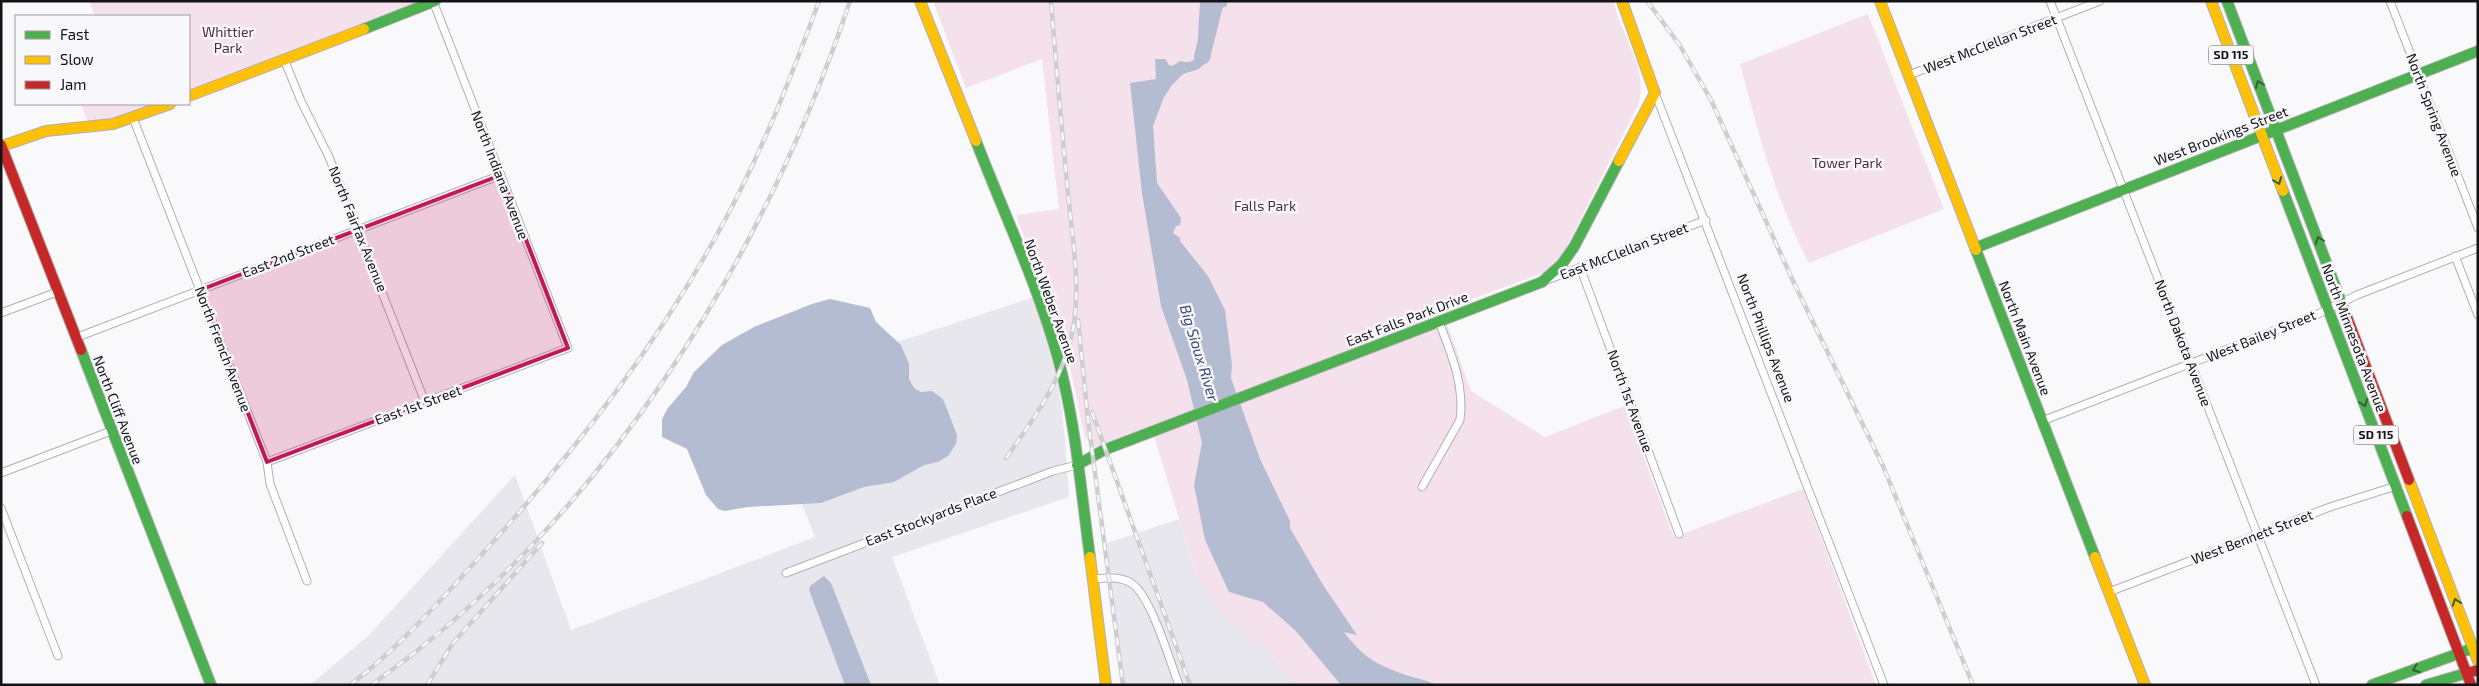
<svg xmlns="http://www.w3.org/2000/svg" width="2479" height="686" font-family="'Exo 2',sans-serif">
  <rect width="100%" height="100%" fill="#f9f8fa"/>
  <g fill="#e9e7ee">
    <polygon points="1034,297 1059,386 1065,439 1069,497 892,557 940,685 310,685 368,636 515,475 571,630 815,537 800,499 828,365"/>
    <polygon points="1179,519 1196,575 1234,625 1266,647 1297,685 1123,685 1104,544"/>
  </g>
  <g fill="#f4e1ec">
    <polygon points="89,1 433,1 189,97 189,16 95,16"/>
    <path d="M933,1H1614C1620,37 1650,68 1638,105L1563,254L1543,273L1442,310L1471,391L1545,437L1624,406L1674,537L1803,489L1876,685H1297L1266,647L1234,625L1212,602L1196,575L1151,426L1094,447L1085,438L1068,357L1016,215L1059,209L1042,59L966,88Z"/>
    <path d="M1868,14L1944,209L1809,263C1776,202 1758,131 1740,64Z"/>
    <polygon points="81,104 170,104 90,128"/>
  </g>
  <g fill="#b3bcd0">
    <path d="M1200,1L1227,2V6C1208,13 1207,13 1207,35L1209,37L1206,51L1211,57L1199,69L1183,74L1172,85L1164,97L1153,126L1157,183L1181,218L1180,225L1176,226L1173,233L1180,238V241L1208,276L1225,310L1232,365L1231,378L1260,459L1290,521V528L1323,585L1357,635L1344,632C1361,655 1375,664 1403,674C1414,678 1425,679 1436,685H1341L1295,630L1263,602L1229,592L1205,540L1194,485L1202,443L1187,380L1161,306L1142,193L1130,83L1156,79L1155,59H1165L1170,66L1174,65L1180,61C1187,63 1193,63 1197,56Z"/>
    <polygon points="830,299 870,308 876,322 901,345 909,364 909,379 914,388 921,392 932,391 943,399 957,435 956,444 948,456 938,462 924,465 894,482 864,487 821,503 748,507 725,511 718,509 706,495 687,449 662,437 662,419 668,408 686,387 694,372 722,345 754,327 812,304"/>
    <polygon points="824,576 831,583 871,685 845,685 809,590 810,586"/>
  </g>
  <g fill="none" stroke-linecap="round" stroke-linejoin="round">
    <polyline stroke="#b3bcd0" stroke-width="16" points="1202,57 1216,1"/>
    <g stroke="#b1b0b2" stroke-width="9">
      <g id="street">
        <polyline points="2050,1 2316,685"/>
        <polyline points="2390,1 2478,228"/>
        <polyline points="284,59 301,101 329,157 425,402"/>
        <polyline points="1909,75 2100,1"/>
        <polyline points="1655,93 1884,685"/>
        <polyline points="133,118 267,462 270,484 307,581"/>
        <polyline points="2455,256 2478,315"/>
        <polyline points="1580,267 1679,534"/>
        <polyline points="1547,280 1706,220"/>
        <polyline points="1,313 57,292"/>
        <polyline points="75,338 501,175"/>
        <polyline points="2042,421 2318,314 2357,295 2478,248"/>
        <polyline points="267,462 568,348 433,1"/>
        <polyline points="1,473 111,431"/>
        <path d="M1422,487L1460,420C1465,386 1451,353 1439,322"/>
        <polyline points="1,508 58,656"/>
        <polyline points="786,573 1053,471 1077,465"/>
        <path d="M1092,579C1104,578 1120,576 1131,583C1151,595 1170,662 1179,685"/>
        <polyline points="2109,592 2330,507 2396,486"/>
      </g>
    </g>
    <g stroke="#b1b0b2" stroke-width="12">
      <g id="fast">
        <polyline points="2227,1 2348,320"/>
        <polyline points="364,29 435,1"/>
        <path d="M976,141C1004,214 1039,287 1059,362C1076,425 1081,492 1090,557"/>
        <polyline points="2283,191 2407,516"/>
        <polyline points="1975,248 2478,51"/>
        <polyline points="1976,250 2095,557"/>
        <polyline points="81,350 211,685"/>
        <polyline points="1077,465 1104,450 1542,282 1562,264 1574,247 1619,161"/>
        <polyline points="2460,653 2478,646"/>
        <polyline points="2372,685 2460,653"/>
        <polyline points="2426,685 2467,673"/>
      </g>
    </g>
    <g stroke="#b1b0b2" stroke-width="12">
      <g id="slow">
        <polyline points="920,1 976,141"/>
        <polyline points="1880,1 1976,250"/>
        <polyline points="2211,1 2283,191"/>
        <polyline points="189,96 364,29"/>
        <polyline points="2,146 46,131 113,124 170,104"/>
        <polyline points="1619,161 1655,93 1622,1"/>
        <polyline points="2409,480 2478,661"/>
        <polyline points="1090,557 1106,685"/>
        <polyline points="2095,557 2145,685"/>
      </g>
    </g>
    <g stroke="#b1b0b2" stroke-width="12">
      <g id="jam">
        <polyline points="1,145 81,350"/>
        <polyline points="2348,320 2409,480"/>
        <polyline points="2407,516 2471,685"/>
        <polyline points="2467,673 2478,670"/>
      </g>
    </g>
    <use href="#street" stroke="#fefefe" stroke-width="7"/>
    <use href="#fast" stroke="#4caf50" stroke-width="10"/>
    <use href="#slow" stroke="#ffc107" stroke-width="10"/>
    <use href="#jam" stroke="#c62828" stroke-width="10"/>
    <g stroke="#cececf" stroke-width="4.5">
      <g id="rail">
        <polyline points="1647,1 1679,44 1711,100 1794,283 1883,466 1973,685"/>
        <polyline points="1078,320 1088,420 1123,685"/>
        <polyline points="1092,412 1190,685"/>
        <path d="M1006,458C1030,424 1056,389 1068,349C1084,301 1073,244 1068,194C1062,130 1056,66 1051,1"/>
        <path d="M350,685C404,644 447,593 493,542C582,442 663,337 726,218C763,149 792,75 819,1"/>
        <path d="M371,685C599,525 763,262 850,1"/>
        <polyline points="427,685 453,643 542,543"/>
      </g>
    </g>
    <use href="#rail" stroke="#f8f7fb" stroke-width="2.5" stroke-dasharray="8" stroke-linecap="butt"/>
  </g>
  <defs><path id="oneway-chevron" d="M-2-3.5L2.5 0L-2 3.5" fill="none" stroke-width="1.6" stroke-linecap="round" stroke-linejoin="round" transform="scale(1.25)"/></defs>
  <g stroke="#306132">
    <use href="#oneway-chevron" transform="translate(2259 84) rotate(-111)"/>
    <use href="#oneway-chevron" transform="translate(2278 181) rotate(69)"/>
    <use href="#oneway-chevron" transform="translate(2319 240) rotate(-111)"/>
    <use href="#oneway-chevron" transform="translate(2364 403) rotate(69)"/>
    <use href="#oneway-chevron" transform="translate(2456 602) rotate(-110)"/>
    <use href="#oneway-chevron" transform="translate(2416 669) rotate(160)"/>
  </g>
  <path fill="#c2185b" fill-opacity="0.2" stroke="#c2185b" stroke-width="4" stroke-linejoin="round" d="M501,175L568,348L267,462L200,290Z"/>
  <g text-anchor="middle" stroke-width="5" stroke-linejoin="round" paint-order="stroke">
    <g fill="#f8f7fb" stroke="#58575a" stroke-width="1">
      <rect x="2208.5" y="45.5" width="45" height="19" rx="4"/>
      <rect x="2353.5" y="425.5" width="45" height="19" rx="4"/>
    </g>
    <g font-size="12" font-weight="bold" fill="#141315">
      <text x="2231" y="59">SD 115</text>
      <text x="2376" y="439">SD 115</text>
    </g>
    <g font-size="14" fill="#552a43" stroke="#f8f7fb">
      <text x="228" y="37">Whittier<tspan x="228" dy="16">Park</tspan></text>
      <text x="1847" y="168">Tower Park</text>
      <text x="1265" y="211">Falls Park</text>
    </g>
    <g font-size="14" fill="#141315" stroke="#f8f7fb">
      <text transform="translate(1990 44) rotate(-21)" y="5">West McClellan Street</text>
      <text transform="translate(2434 115) rotate(69)" y="5">North Spring Avenue</text>
      <text transform="translate(2221 136) rotate(-21)" y="5">West Brookings Street</text>
      <text transform="translate(500 175) rotate(69)" y="5">North Indiana Avenue</text>
      <text transform="translate(358 229) rotate(68)" y="5">North Fairfax Avenue</text>
      <text transform="translate(1624 251) rotate(-21)" y="5">East McClellan Street</text>
      <text transform="translate(288 256) rotate(-21)" y="5">East 2nd Street</text>
      <text transform="translate(1051 301) rotate(70)" y="5">North Weber Avenue</text>
      <text transform="translate(1407 319) rotate(-21)" y="5">East Falls Park Drive</text>
      <text transform="translate(2261 336) rotate(-22)" y="5">West Bailey Street</text>
      <text transform="translate(1766 338) rotate(69)" y="5">North Phillips Avenue</text>
      <text transform="translate(2025 338) rotate(69)" y="5">North Main Avenue</text>
      <text transform="translate(2354 338) rotate(69)" y="5">North Minnesota Avenue</text>
      <text transform="translate(2183 343) rotate(69)" y="5">North Dakota Avenue</text>
      <text transform="translate(223 349) rotate(69)" y="5">North French Avenue</text>
      <text transform="translate(1630 401) rotate(70)" y="5">North 1st Avenue</text>
      <text transform="translate(418 405) rotate(-20)" y="5">East 1st Street</text>
      <text transform="translate(118 410) rotate(69)" y="5">North Cliff Avenue</text>
      <text transform="translate(931 517) rotate(-21)" y="5">East Stockyards Place</text>
      <text transform="translate(2252 537) rotate(-21)" y="5">West Bennett Street</text>
    </g>
    <g font-size="15" font-style="italic" fill="#364972" stroke="#f8f7fb">
      <text transform="translate(1199 353) rotate(73)" y="5">Big Sioux River</text>
    </g>
  </g>
  <rect width="2479" height="686" fill="none" stroke="#141315" stroke-width="5"/>
  <rect x="15" y="15" width="175" height="90" fill="#f8f7fb" stroke="#9d9c9f"/>
  <rect x="25" y="31" width="25" height="8" fill="#4caf50" stroke="#9d9c9f"/>
  <text x="60" y="40" font-size="15" fill="#141315">Fast</text>
  <rect x="25" y="56" width="25" height="8" fill="#ffc107" stroke="#9d9c9f"/>
  <text x="60" y="65" font-size="15" fill="#141315">Slow</text>
  <rect x="25" y="81" width="25" height="8" fill="#c62828" stroke="#9d9c9f"/>
  <text x="60" y="90" font-size="15" fill="#141315">Jam</text>
</svg>
